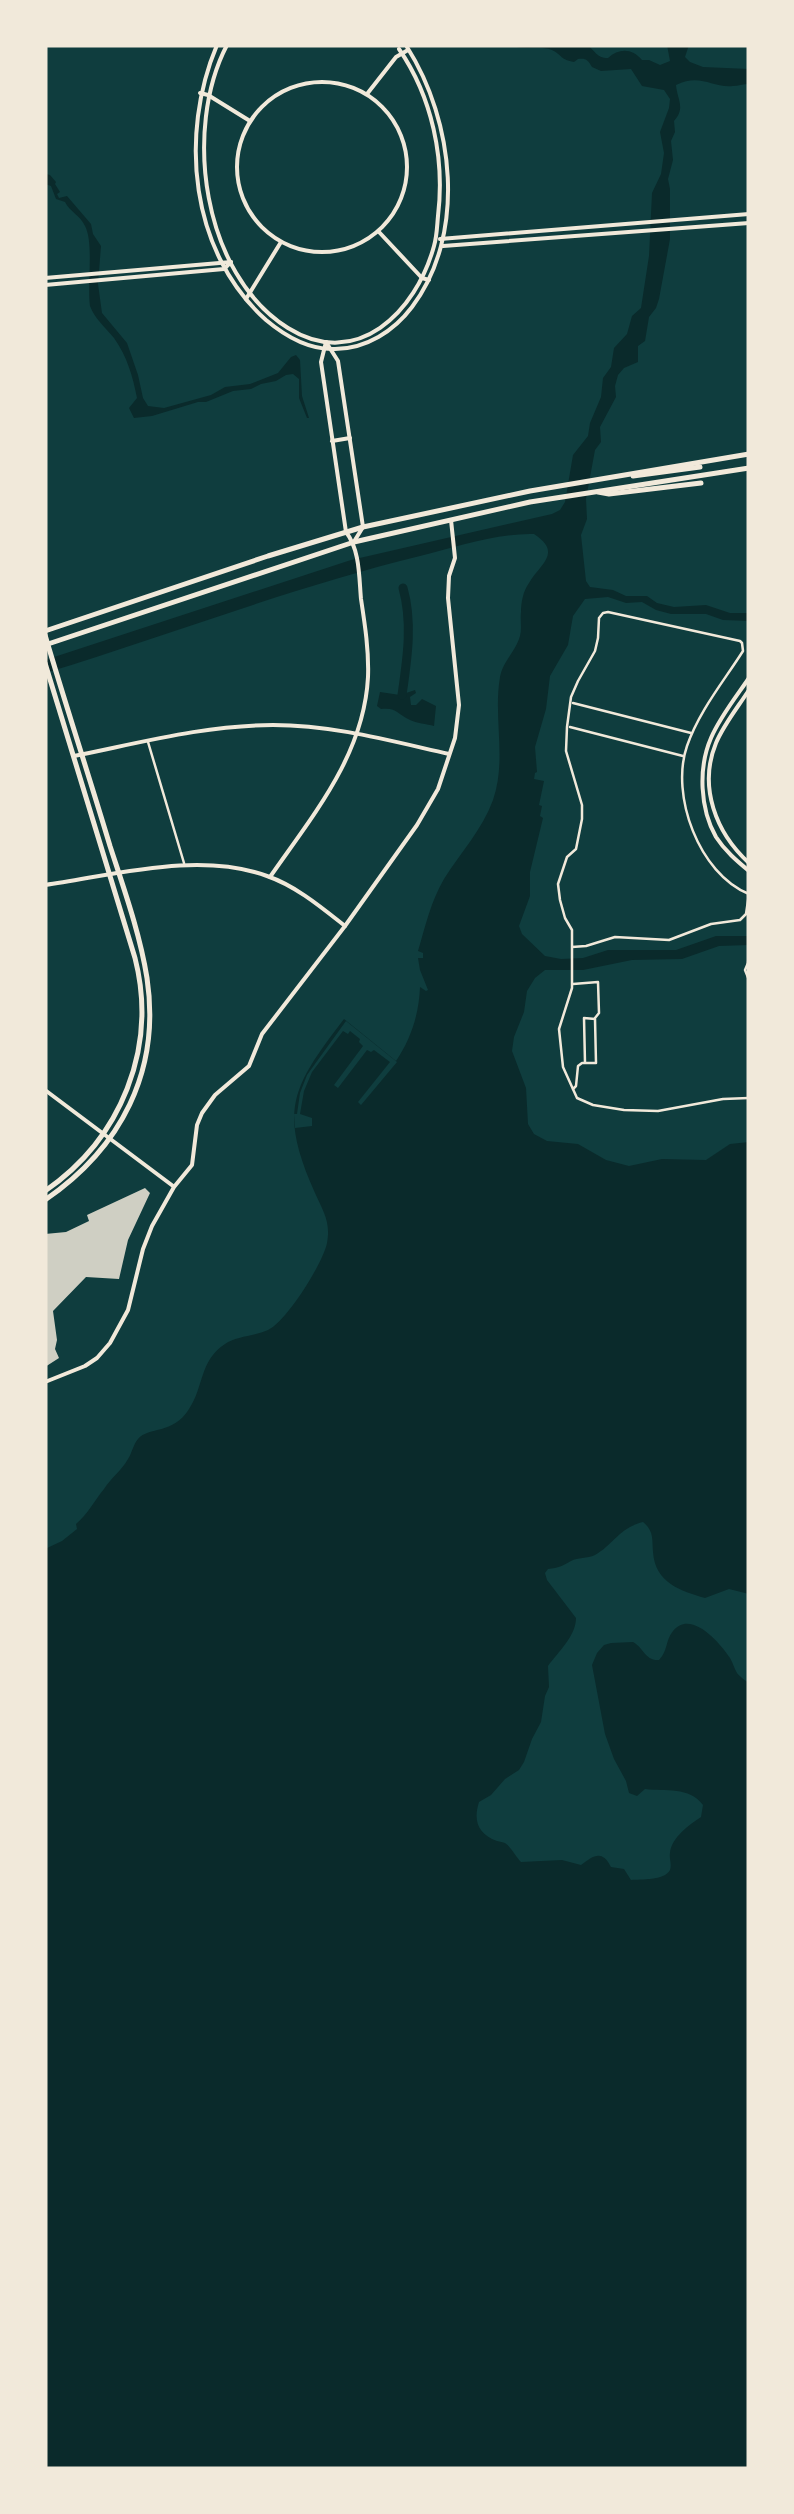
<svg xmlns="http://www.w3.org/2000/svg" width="794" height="2514" font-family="'Fira Sans Condensed',sans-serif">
  <rect width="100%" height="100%" fill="#0f3d3e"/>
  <g fill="#0a2a2b">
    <path d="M510,45L566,47L587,45C595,50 596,58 608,58C619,48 632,48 642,60H649L660,65L670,61L667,45H689L685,57L690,62L703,67L749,69V84C743,84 738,86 733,86C711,88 701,73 676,85C677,99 686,108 674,121L675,132L671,141L673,160L668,179L670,189V239L659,299L656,308L649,317L645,341L638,346V362L624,368L618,375L615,386L616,397L600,427L601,442L595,450L586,499L587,519L581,535L586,581L590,587L613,590L626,596H647L657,603L674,607L706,605L730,613H749V621L723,620L706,614H671L656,610L642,602L626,603L608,597L585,599L573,616L568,645L550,676L546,709L535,747L537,772L535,773L534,779L544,781L539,805L542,806L540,816L543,818L530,872V896L519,926L522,934L545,956L561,959L583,958L608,950H676L716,936H749V945L719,946L682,959L632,960L583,970H545L535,978L527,991L524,1012L514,1037L512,1051L526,1088L528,1124L534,1134L547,1141L578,1144L606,1160L629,1166L662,1159L706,1160L730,1144L749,1142V1594L729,1589L705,1598C681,1591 655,1583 653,1552C652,1539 654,1531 643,1522C619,1528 613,1545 595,1555C587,1559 578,1557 571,1561C562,1566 559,1568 548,1569L545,1573L547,1580L576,1618C576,1636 558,1652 548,1666L549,1687L545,1696L541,1722L532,1739L524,1762L519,1770L505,1779L491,1795L479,1802C473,1821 478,1834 497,1841C500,1842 503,1842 505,1843C511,1847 516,1857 521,1862L562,1860L581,1865C593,1856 602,1849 611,1867L624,1869L631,1880C641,1879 664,1881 670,1870C672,1864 669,1859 670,1853C671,1838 690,1824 701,1817L703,1805C689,1786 666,1792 645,1789L637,1796L629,1793L626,1781L614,1759L605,1734L592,1665L597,1653L604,1645L611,1643L633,1642C643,1647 645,1661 659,1660C668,1651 665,1641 673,1631C691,1609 720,1643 730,1658C733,1663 734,1668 737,1673C738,1675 747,1682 749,1683V2469H45V1549L62,1541L77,1529L76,1524C88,1514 94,1501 104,1489C111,1478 122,1470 128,1459C132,1453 133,1445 138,1439C149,1426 173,1435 189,1409C204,1387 199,1361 225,1344C236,1336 255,1336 268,1330C287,1321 323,1263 327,1243C331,1222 323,1211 315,1193C278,1110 292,1087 344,1019L396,1061C411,1039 419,1014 420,987L426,991L428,990L420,970L418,958H423V953L418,951C425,927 431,901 444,879C461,852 482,830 493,800C507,760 493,718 500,677C503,661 516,651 520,636C522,628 520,620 521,612C521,603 523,591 529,583C540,564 563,553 534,534C496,533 456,547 420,556C293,587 170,635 45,673V660L351,560L552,514L560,510L565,502L573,455L588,436L590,423L601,397L603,378L611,367L614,348L627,334L632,316L641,308L649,256L652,193L661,174L664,153L660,132L669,108L670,99L664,90L642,86L631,69L601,71L592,67C588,60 586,58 578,59L574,62C561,60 562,55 552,50C539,45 524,51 510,45Z"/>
    <path d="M45,169L46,174L50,175L56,182L55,184L60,192L57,194L59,198L67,196L91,224L93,234L101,246L98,284L102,313L127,343L138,375L143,398L148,406L164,408L211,395L225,387L250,384L278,373L291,357L296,355L300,360L302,396L309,418H307L299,398V379L293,374L286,375L276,381L261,384L251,389L233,391L206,402H198L152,416L134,418L129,408L137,398C133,377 127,356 114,338C105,327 95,319 90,306C87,284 94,243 85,226C80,215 70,212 65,202L56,199L51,186L45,184Z"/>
    <path d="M415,690L416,693L410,697L411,705H416L422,699L436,706L434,726C427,724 416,723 410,720C397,714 397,707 381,709L377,706L380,692L400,695Z"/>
  </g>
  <polygon fill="#0f3d3e" points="346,1021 397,1062 361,1105 358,1102 390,1062 374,1050 371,1052 367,1050 338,1088 334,1085 363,1046 359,1042 360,1039 350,1031 348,1034 343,1031 312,1072 304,1091 300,1114 312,1118 312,1126 295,1128 294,1114 297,1114 300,1093 307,1075"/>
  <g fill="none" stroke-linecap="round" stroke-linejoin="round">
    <path stroke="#0a2a2b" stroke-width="9" d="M402,695C407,660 413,623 403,588"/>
  </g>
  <polygon fill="#cfcfc3" points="145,1188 150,1193 128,1240 119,1279 86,1277 53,1311 57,1340 55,1349 59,1358 45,1367 45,1234 66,1232 89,1221 87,1215"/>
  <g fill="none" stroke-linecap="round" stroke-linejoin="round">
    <g stroke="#f1e9da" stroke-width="2.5">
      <polyline points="573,703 691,733"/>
      <polyline points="570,727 683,756"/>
      <polyline points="148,742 184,863"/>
      <path d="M572,947L586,946L615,937L669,940L711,924L740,920L746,914L749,894C699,874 670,795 687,746C699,711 724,681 743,651L742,643L740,641L608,612L603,613L599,618L598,638L595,651L578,681L571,697L567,727L566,751L582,805V819L576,849L567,857L558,884L560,900L565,918L572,930V988L559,1029L563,1067L577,1098L593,1105L624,1110L658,1111L723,1099L749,1098"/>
      <polyline points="749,951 748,963 745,970 749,980"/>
      <polyline points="573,984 598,982 599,1013 595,1018"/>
      <polyline points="749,1021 749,1055"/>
      <polyline points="573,1089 576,1086 578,1066 582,1063 596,1063 595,1019 584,1018 585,1063"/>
    </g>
    <g stroke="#f1e9da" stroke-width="4">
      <circle cx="322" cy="167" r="85"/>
      <polyline points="200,93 208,95 250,121"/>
      <polyline points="367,94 396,57 408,50"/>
      <polyline points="379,232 422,278 429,280"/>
      <polyline points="246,299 281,242"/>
      <polyline points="326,342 338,361 363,527 355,540"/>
      <polyline points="332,441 350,438"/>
      <path d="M749,678C736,697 720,717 711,738C698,768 700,809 716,837C725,851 737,861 749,871"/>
      <path d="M749,690C738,707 724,724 716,743C698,787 716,833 749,863"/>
      <path d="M74,756C139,743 206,725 273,725C333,725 391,741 449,754"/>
      <path d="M270,877C313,815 364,755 368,677C369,651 365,625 361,599C359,577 360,550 346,532L321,362L326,342"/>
      <path d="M45,885C115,875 199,851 267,876C296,886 321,907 345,926"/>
      <polyline points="45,1090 173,1186"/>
      <polyline points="45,1382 85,1366 97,1358 110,1343 128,1310 143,1249 152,1226 174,1187 192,1165 197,1125 202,1113 215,1095 249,1066 262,1034 345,926 417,825 438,789 455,738 459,705 448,598 449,576 455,558 451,520"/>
    </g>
    <g stroke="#f1e9da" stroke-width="4">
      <path d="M217,45C179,135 190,252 266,320C285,336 309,350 335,349C366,349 394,331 412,307C467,234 454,121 407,47"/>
      <path d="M227,45C183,129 202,274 288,328C357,371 416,312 434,246C437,236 437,226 438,216C445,158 432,97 399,49"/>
      <polyline points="440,239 749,214"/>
      <polyline points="443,246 749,223"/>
      <polyline points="45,278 231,262"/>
      <polyline points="45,285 224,269 231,262"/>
    </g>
    <g stroke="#f1e9da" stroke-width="5">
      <polyline points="633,476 700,467"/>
      <polyline points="598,492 609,494 701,483"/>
      <polyline points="45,631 268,556 363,527 530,491 749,454"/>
      <path d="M45,635C66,706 89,776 110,846C124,889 140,934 147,978C161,1071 121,1148 45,1200"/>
      <polyline points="45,645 354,542 530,502 749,468"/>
      <path d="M45,663L135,958C158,1048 121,1139 45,1191"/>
    </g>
  </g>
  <rect width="794" height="2514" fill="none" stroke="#f1e9da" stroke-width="95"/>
</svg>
